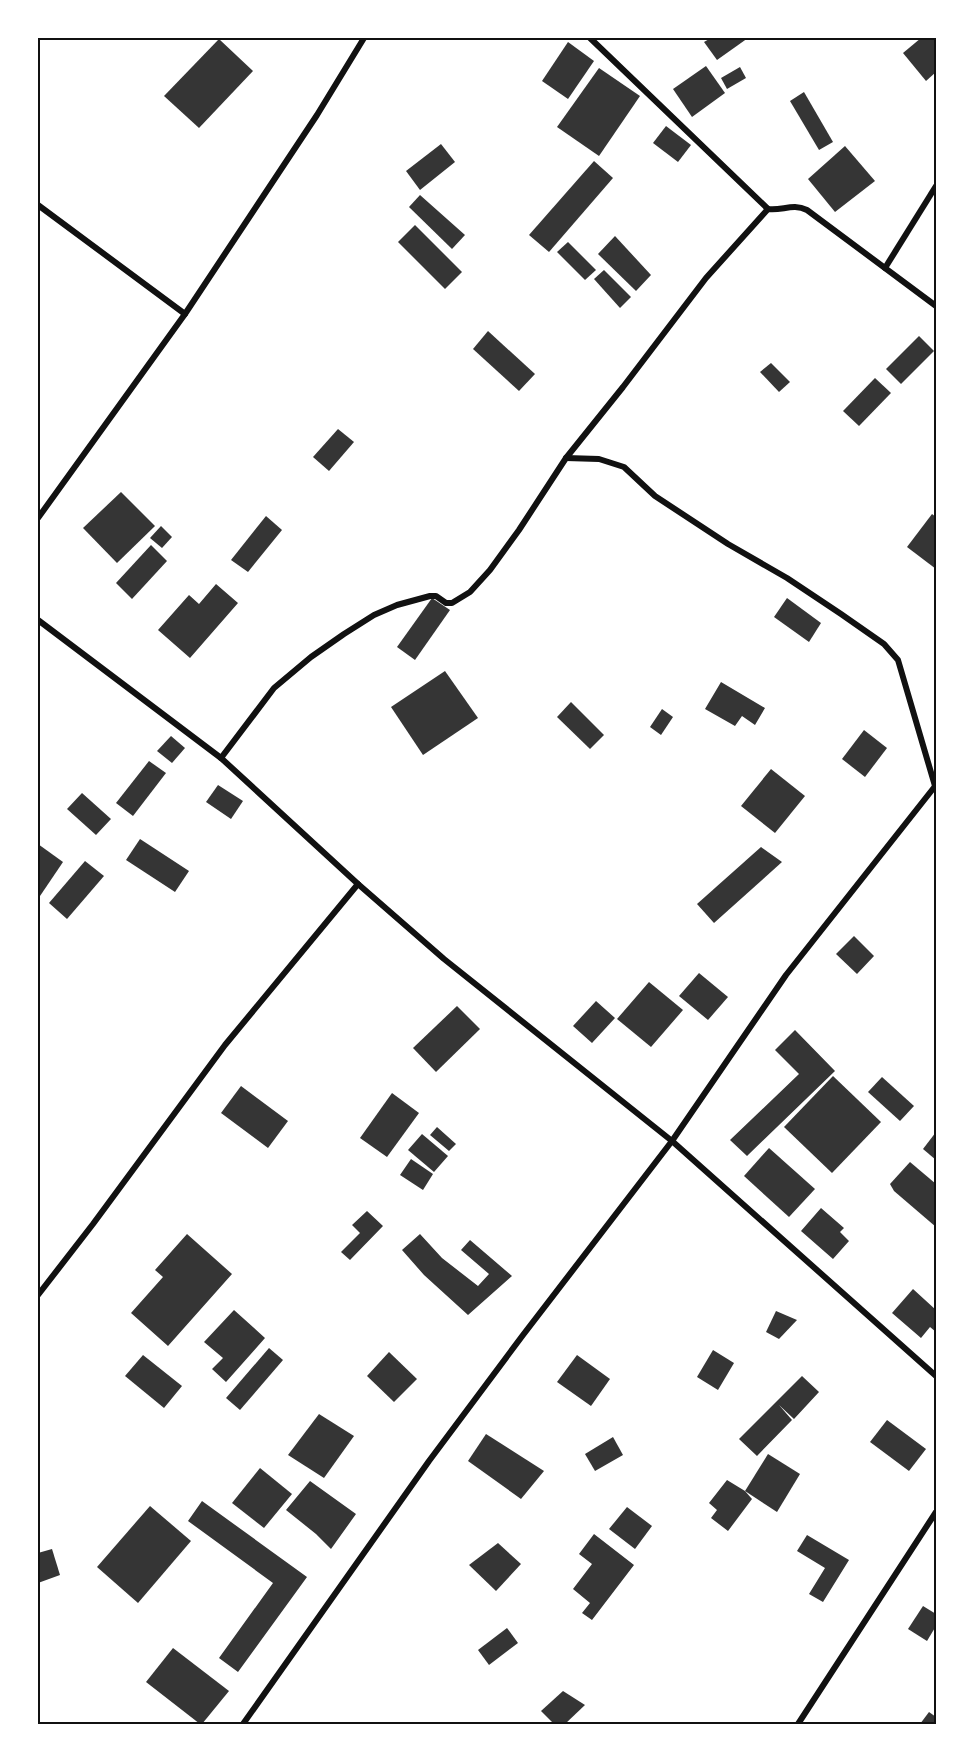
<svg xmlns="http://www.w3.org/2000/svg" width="974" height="1762" font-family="Arial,sans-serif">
  <rect width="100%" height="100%" fill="#fff"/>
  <g fill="#353535">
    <polygon points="711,38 748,38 717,60 704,42"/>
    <polygon points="921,38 936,38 936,72 926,81 903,53"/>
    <polygon points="219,39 253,71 199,128 164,96"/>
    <polygon points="568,42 594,61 568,99 542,81"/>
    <polygon points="706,66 725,93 692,117 673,89"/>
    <polygon points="740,67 746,78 727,89 721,78"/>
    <polygon points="599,68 640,96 599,156 557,127"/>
    <polygon points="804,92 833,142 819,150 790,101"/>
    <polygon points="666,126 691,145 678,162 653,143"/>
    <polygon points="441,144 455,162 420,190 406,171"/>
    <polygon points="845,146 875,181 835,212 808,179"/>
    <polygon points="594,161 613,178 549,252 529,235"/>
    <polygon points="420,195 465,235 452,249 409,207"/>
    <polygon points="415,225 462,272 445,289 398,242"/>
    <polygon points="615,236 651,275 636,291 598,254"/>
    <polygon points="568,242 596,270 585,280 557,252"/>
    <polygon points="604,270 631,297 620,308 594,279"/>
    <polygon points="488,331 535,374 519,391 473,349"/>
    <polygon points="919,336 934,351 901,384 886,369"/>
    <polygon points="771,363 790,382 779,392 760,372"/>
    <polygon points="875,378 891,393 859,426 843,411"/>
    <polygon points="338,429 354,442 329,471 313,457"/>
    <polygon points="121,492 155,526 117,563 83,528"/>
    <polygon points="932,514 936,517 936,569 907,547"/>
    <polygon points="266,516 282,530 248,572 231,560"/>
    <polygon points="161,526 172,537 162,548 150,538"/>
    <polygon points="151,545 167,561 132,599 116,583"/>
    <polygon points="216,584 238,603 190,658 158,630 189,595 199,604"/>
    <polygon points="432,598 450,610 415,660 397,647"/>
    <polygon points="787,598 821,623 809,642 774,617"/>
    <polygon points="445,671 478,718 423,755 391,707"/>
    <polygon points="721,682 765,708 755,725 742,716 735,726 705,709"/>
    <polygon points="571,702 604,735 590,749 557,717"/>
    <polygon points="662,709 673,717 661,735 650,727"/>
    <polygon points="864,730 887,748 865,777 842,759"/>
    <polygon points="171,736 185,748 172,763 157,751"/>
    <polygon points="149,761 166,773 133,816 116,803"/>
    <polygon points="771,769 805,796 775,833 741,806"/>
    <polygon points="218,785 243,801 231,819 206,802"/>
    <polygon points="82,793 111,819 96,835 67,809"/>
    <polygon points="140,839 189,871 175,892 126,860"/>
    <polygon points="38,844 63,862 38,899"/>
    <polygon points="761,847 782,862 714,923 697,904"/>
    <polygon points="85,861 104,876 67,919 49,903"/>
    <polygon points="854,936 874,956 857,974 836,954"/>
    <polygon points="699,973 728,997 708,1020 679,996"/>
    <polygon points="649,982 683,1010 651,1047 617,1019"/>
    <polygon points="596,1001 615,1018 592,1043 573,1026"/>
    <polygon points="457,1006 480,1029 436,1072 413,1048"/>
    <polygon points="795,1030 835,1071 747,1156 730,1140 799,1074 775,1050"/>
    <polygon points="833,1076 881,1122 832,1173 784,1127"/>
    <polygon points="882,1077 914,1106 900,1121 868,1092"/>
    <polygon points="241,1086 288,1121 268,1148 221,1113"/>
    <polygon points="392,1093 419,1113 387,1157 360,1138"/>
    <polygon points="437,1127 456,1144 449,1151 430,1135"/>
    <polygon points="936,1132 936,1160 923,1149"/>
    <polygon points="422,1134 448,1156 434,1172 408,1150"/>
    <polygon points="769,1148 815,1189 789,1217 744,1176"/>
    <polygon points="411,1159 433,1174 423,1190 400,1175"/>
    <polygon points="910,1162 936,1184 936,1227 894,1191 890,1184"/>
    <polygon points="821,1208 844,1228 840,1232 849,1241 833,1259 801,1231"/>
    <polygon points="367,1211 383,1226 350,1260 341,1252 360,1233 352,1225"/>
    <polygon points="187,1234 232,1274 168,1346 131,1313 163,1277 155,1270"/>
    <polygon points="420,1234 442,1258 478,1286 489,1274 461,1250 470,1240 512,1276 468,1315 424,1275 402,1250"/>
    <polygon points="913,1289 936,1310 936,1332 930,1327 921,1338 892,1313"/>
    <polygon points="234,1310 265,1338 226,1382 212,1369 223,1358 204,1342"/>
    <polygon points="776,1311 797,1320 779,1339 766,1332"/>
    <polygon points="269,1348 283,1360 240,1410 226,1398"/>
    <polygon points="713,1350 734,1363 718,1390 697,1377"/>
    <polygon points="389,1352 417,1379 394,1402 367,1376"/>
    <polygon points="143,1355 182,1386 164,1408 125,1376"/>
    <polygon points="577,1355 610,1379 591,1406 557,1382"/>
    <polygon points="802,1376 819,1392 794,1419 779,1405 792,1420 757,1456 739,1439"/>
    <polygon points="319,1414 354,1436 324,1478 288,1455"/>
    <polygon points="887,1420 926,1449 909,1471 870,1442"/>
    <polygon points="486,1434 544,1471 521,1499 468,1461"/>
    <polygon points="613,1437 623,1455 595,1471 585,1454"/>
    <polygon points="768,1454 800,1474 777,1512 745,1491"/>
    <polygon points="260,1468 292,1494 264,1528 232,1503"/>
    <polygon points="727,1480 745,1491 752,1499 728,1531 711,1518 717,1510 709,1503"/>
    <polygon points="310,1481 356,1514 331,1549 316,1534 286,1510"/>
    <polygon points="202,1501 307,1577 238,1672 219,1658 273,1583 188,1521"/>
    <polygon points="150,1506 191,1541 138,1603 97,1567"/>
    <polygon points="627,1507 652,1526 635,1549 609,1529"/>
    <polygon points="594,1534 634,1565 592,1620 582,1613 590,1603 573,1589 592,1564 579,1554"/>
    <polygon points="807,1535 849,1560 823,1602 809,1594 825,1568 797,1551"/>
    <polygon points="498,1543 521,1564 496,1591 469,1565"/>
    <polygon points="52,1549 60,1575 38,1583 38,1553"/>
    <polygon points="923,1606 936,1614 936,1626 927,1641 908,1629"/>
    <polygon points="507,1628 518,1643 489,1665 478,1650"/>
    <polygon points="173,1648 229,1691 202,1724 200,1724 146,1682"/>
    <polygon points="563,1691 585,1705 565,1724 554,1724 541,1711"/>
    <polygon points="929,1712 936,1717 936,1724 920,1724"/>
  </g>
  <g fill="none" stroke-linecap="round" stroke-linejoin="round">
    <g stroke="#111" stroke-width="6">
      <path d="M590,38L768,209C782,211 793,203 807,210L936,306"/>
      <polyline points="38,205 185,314"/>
      <polyline points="885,268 936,186"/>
      <polyline points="566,458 599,459 624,467 655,496 728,544 787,578 841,614 884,644 898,660 935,786"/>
      <polyline points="38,518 185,314 317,115 364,38"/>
      <polyline points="38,620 221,758 358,884 444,959 672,1141 936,1376"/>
      <polyline points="221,758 274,688 311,657 344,634 374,615 397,605 430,596 436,596 446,603 452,603 470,592 490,570 519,530 566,458 623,387 706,278 768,209"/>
      <polyline points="38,1295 93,1224 225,1045 358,884"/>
      <polyline points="243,1724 429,1461 523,1335 672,1141 786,975 936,785"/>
      <polyline points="798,1724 936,1512"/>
    </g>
  </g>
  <rect width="974" height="1762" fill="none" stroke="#ffffff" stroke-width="78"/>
  <rect x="39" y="39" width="896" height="1684" fill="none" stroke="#111" stroke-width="2"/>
</svg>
